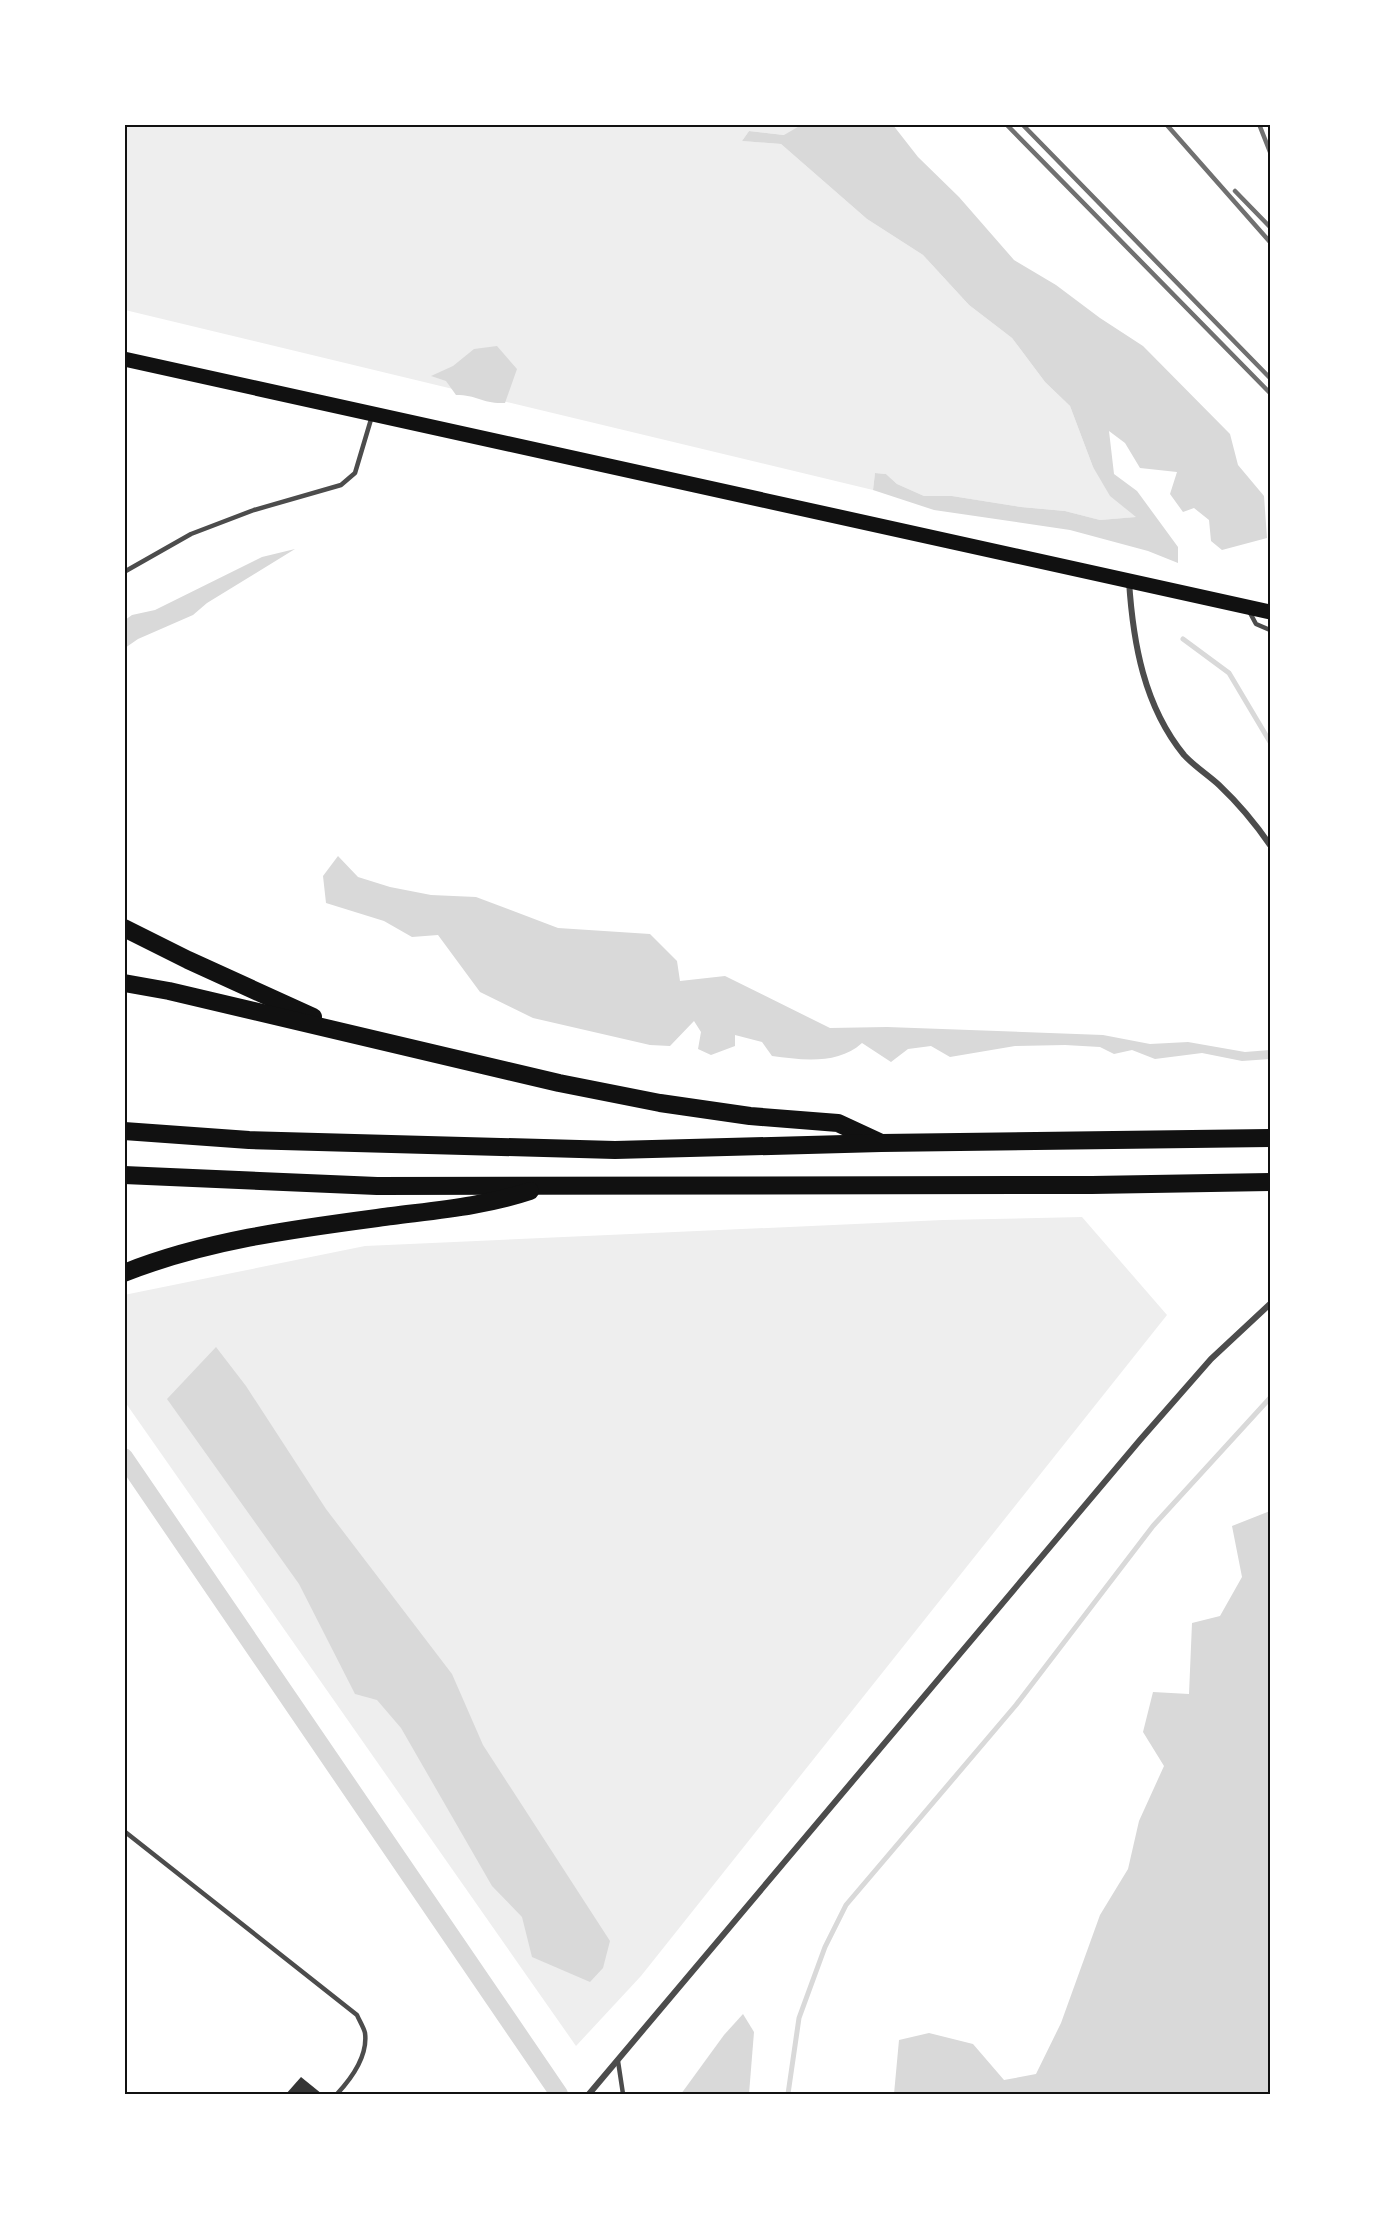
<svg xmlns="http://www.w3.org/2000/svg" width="1395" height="2219" font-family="Manrope,sans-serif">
  <rect width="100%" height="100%" fill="#fff"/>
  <g fill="#eee">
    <polygon points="125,125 803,125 785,135 749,131 742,141 781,144 867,219 923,255 969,305 1012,338 1045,382 1070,406 1093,467 1137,517 1100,520 1065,511 1021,507 952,496 924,496 897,484 886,474 875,473 873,490 125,310"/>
    <polygon points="1082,1217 1167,1315 641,1976 576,2046 125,1402 124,1295 365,1246 943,1220"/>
  </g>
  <g fill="#d9d9d9">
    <polygon points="803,124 893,125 918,157 959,197 1014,260 1056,285 1100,318 1143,346 1230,434 1238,465 1264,496 1267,538 1222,550 1211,541 1209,520 1194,508 1183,512 1170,494 1177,472 1140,468 1125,443 1109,431 1114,474 1137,491 1178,547 1178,563 1148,551 1070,530 934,510 873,490 875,473 886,474 897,484 924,496 952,496 1021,507 1065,511 1100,520 1136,517 1110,496 1093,467 1070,406 1045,382 1012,338 969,305 923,255 867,219 781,144 742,141 749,131 784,135"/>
    <path d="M497,346L517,369L505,403C482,404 478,395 456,395L446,381L431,376L453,366L474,349Z"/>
    <polygon points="295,549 207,603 193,615 138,639 125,648 125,620 132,615 155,610 262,557"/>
    <path d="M338,856L358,877L390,887L431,895L476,897L558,928L650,934L677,961L680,981L725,976L830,1028L887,1027L1103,1035L1150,1044L1188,1042L1245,1052L1270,1050V1059L1242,1061L1202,1053L1155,1059L1132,1050L1114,1054L1100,1047L1065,1045L1015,1046L950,1057L931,1046L908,1049L891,1062L862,1043C838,1065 802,1060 772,1056L762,1042L735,1035V1046L711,1055L698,1049L701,1032L694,1021L670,1046L650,1045L533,1018L480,992L438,935L412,937L384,921L326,903L323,876Z"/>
    <polygon points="216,1347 246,1386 326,1509 452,1674 483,1745 610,1941 603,1968 590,1982 532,1957 522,1917 492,1886 401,1728 377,1700 355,1694 299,1584 167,1399"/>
    <polygon points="1270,1511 1270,2094 894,2094 899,2040 929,2033 973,2044 1004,2080 1036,2074 1061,2023 1100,1915 1128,1869 1139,1821 1164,1766 1143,1732 1153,1692 1189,1694 1192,1623 1220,1616 1242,1577 1232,1526"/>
    <polygon points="743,2014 754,2032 749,2094 681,2094 724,2035"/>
  </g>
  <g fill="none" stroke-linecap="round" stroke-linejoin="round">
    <g stroke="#d9d9d9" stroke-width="5">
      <polyline points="1183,639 1229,673 1270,742"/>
      <polyline points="788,2094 799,2018 825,1947 846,1905 1016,1705 1153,1526 1270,1398"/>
    </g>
    <polyline stroke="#d9d9d9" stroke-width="18" points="124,1457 559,2094"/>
  </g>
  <polygon fill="#353535" points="301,2077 322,2094 286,2094"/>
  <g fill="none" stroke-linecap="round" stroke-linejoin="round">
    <g stroke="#4c4c4c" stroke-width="4.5">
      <polyline points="124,572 191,534 254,510 341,485 355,473 372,416"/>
      <polyline points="1249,611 1256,624 1270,630"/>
      <path d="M124,1831L357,2015C359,2020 364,2028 365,2033C368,2056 351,2079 337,2094"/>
      <polyline points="618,2061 623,2094"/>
    </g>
    <g stroke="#4c4c4c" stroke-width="6">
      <path d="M1129,581C1133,643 1144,706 1184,755C1194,766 1208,775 1219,785C1238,803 1255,823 1270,845"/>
      <polyline points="589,2094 1140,1440 1211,1359 1270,1304"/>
    </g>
    <polyline stroke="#111" stroke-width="15" points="124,359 1270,612"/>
    <g stroke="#111" stroke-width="18">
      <polyline points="124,928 188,960 313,1017"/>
      <polyline points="124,983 169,991 559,1083 660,1103 750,1116 838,1123 879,1142"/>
      <polyline points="124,1131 249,1140 615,1150 881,1143 1270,1138"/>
      <polyline points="124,1175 377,1186 1092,1185 1270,1182"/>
      <path d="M124,1273C209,1239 302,1228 392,1216C438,1210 485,1206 530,1191"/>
    </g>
    <g stroke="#707070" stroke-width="4.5">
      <polyline points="1006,124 1270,393"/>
      <polyline points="1022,124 1270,378"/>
      <polyline points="1166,124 1270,242"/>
      <polyline points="1259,124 1270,152"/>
      <polyline points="1235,191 1270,227"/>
    </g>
  </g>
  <rect width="1395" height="2219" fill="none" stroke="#ffffff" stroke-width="252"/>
  <rect x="126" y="126" width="1143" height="1967" fill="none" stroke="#111" stroke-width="2"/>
</svg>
